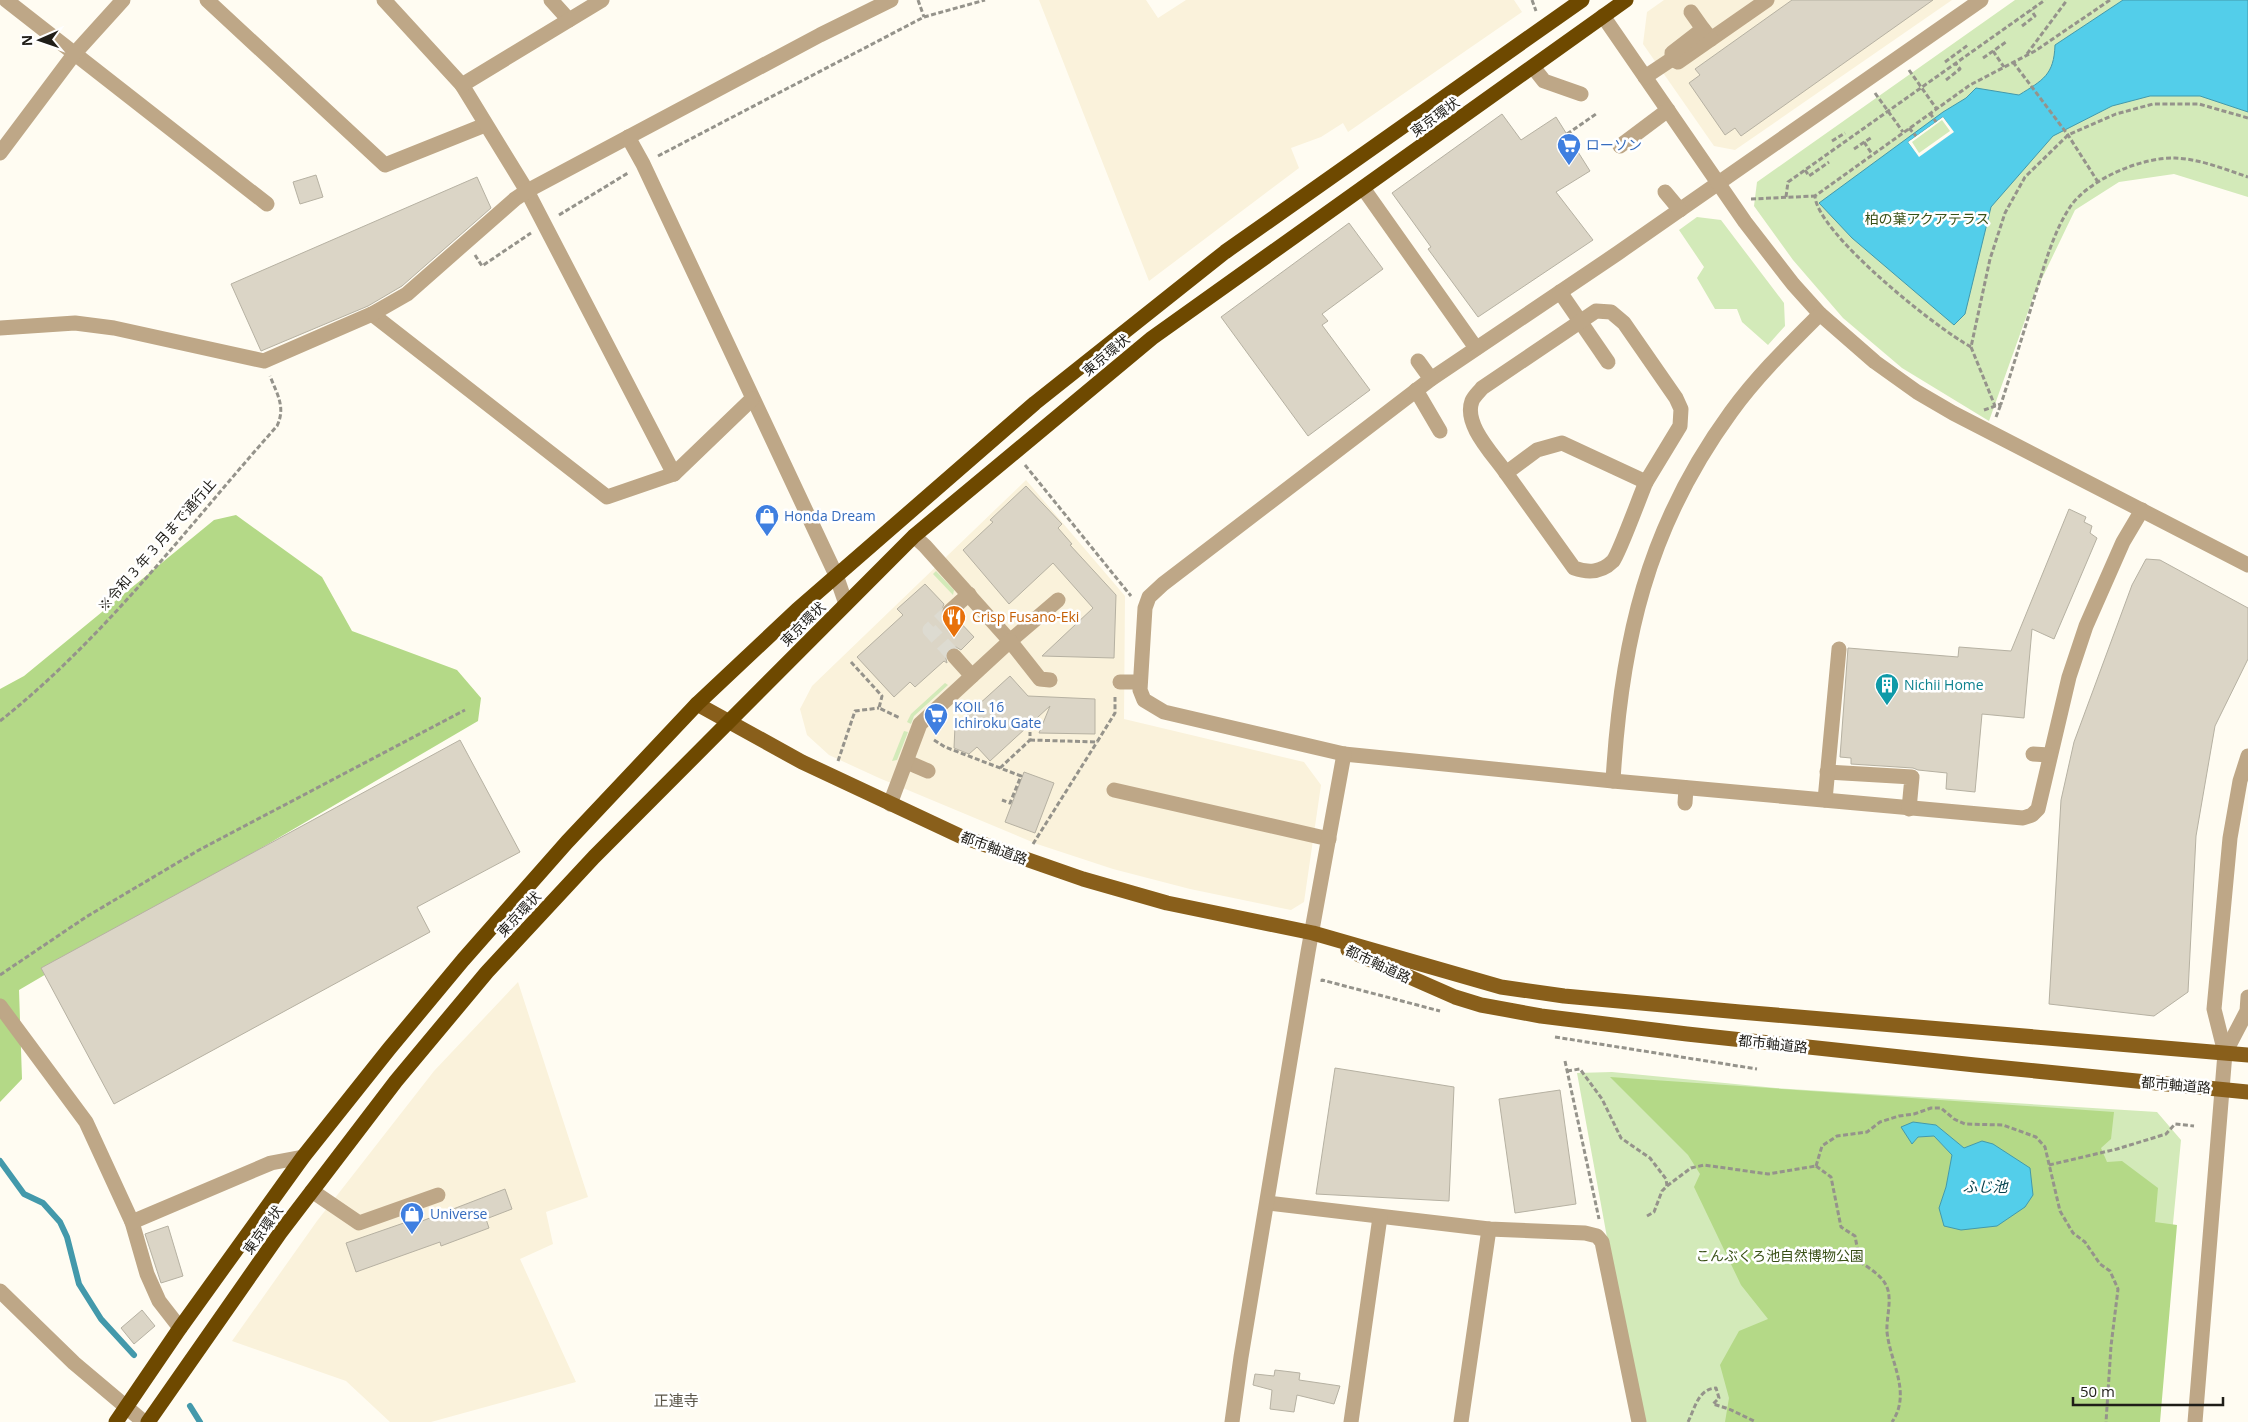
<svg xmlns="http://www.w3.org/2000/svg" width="2248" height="1422" font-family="'Open Sans','Noto Sans JP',sans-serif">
  <rect width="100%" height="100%" fill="#fffcf2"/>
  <g fill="#faf2db">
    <polygon points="1039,0 1146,0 1158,18 1186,0 1514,0 1522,12 1348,132 1343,123 1321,137 1291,148 1299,168 1149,281"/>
    <polygon points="1664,0 1952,0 1735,150 1714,146 1643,44 1647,12"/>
    <polygon points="1026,480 1125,596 1124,719 1304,762 1321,785 1304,902 1291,910 1190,889 1113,869 1037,844 879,778 829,755 807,735 800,709 812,686"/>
    <polygon points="518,982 588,1197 546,1212 553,1244 520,1259 576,1382 431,1422 390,1422 346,1381 232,1341 317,1221 434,1071"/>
  </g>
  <g fill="#d3eab9">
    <polygon points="2015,0 2248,0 2248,197 2174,174 2119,182 2075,210 2034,295 1989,421 1902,368 1843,318 1793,260 1754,206 1757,182"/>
    <polygon points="1697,217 1721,220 1784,303 1785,326 1768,345 1742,322 1737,309 1715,309 1697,278 1704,267 1679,230"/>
    <polygon points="936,571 954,590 953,595 933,574"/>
    <polygon points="945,683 948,685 914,716 911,724 907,722 911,714"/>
    <polygon points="904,731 908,732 897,760 892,761"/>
    <polygon points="1612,1072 1776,1088 2157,1112 2181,1140 2154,1422 1646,1422 1627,1347 1577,1073"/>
  </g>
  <g fill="#b4d987" fill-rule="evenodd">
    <polygon points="236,515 322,577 352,631 457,670 481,698 478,721 19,990 22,1079 0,1102 0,689 24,676 214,520"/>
    <path d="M1610,1077L2114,1112L2111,1139L2101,1148L2107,1162L2122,1161L2158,1188L2155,1222L2177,1225L2160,1422H1725L1729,1398L1720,1365L1739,1331L1768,1319L1741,1285L1694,1187L1700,1174L1688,1155ZM1913,1122L1936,1125L1964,1148L1982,1141L1939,1208L1946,1187L1952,1155L1934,1136L1918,1137L1912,1143Z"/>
  </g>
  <g fill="#53ceea" stroke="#4399ab" fill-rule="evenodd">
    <path d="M2123,0H2248V112L2200,96H2150L2112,106L2053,136L1991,207L1965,314L1954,325L1852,238L1819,203L1943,112L1966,98L1976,88L2019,95C2043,80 2054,75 2055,45ZM1943,117L1953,132L1919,156L1908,142Z"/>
    <polygon points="1913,1122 1936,1125 1964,1148 1982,1141 1993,1144 2030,1168 2033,1195 2025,1207 1997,1226 1961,1230 1944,1226 1939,1208 1946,1187 1952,1155 1934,1136 1918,1137 1912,1144 1901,1127"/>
  </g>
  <path fill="#fffcf2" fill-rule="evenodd" d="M1943,117L1954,132L1919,157L1908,142ZM1942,120L1950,131L1919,153L1912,142Z"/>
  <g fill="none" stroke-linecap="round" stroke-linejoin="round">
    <g stroke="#4399ab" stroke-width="6">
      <polyline points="0,1161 24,1194 43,1203 60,1222 67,1237 79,1284 101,1319 134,1355"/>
      <polyline points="190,1406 200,1422"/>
    </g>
  </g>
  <g fill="#dbd5c6" stroke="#b6b1a2">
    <polygon points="1792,0 1933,0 1741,136 1735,128 1725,135 1689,83 1700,75 1695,69"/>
    <polygon points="1502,114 1521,140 1556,117 1590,171 1556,192 1593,240 1478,317 1428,249 1431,247 1392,193"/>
    <polygon points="316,175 323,197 300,204 293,182"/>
    <polygon points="477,177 491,208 402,286 368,306 261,351 231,284"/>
    <polygon points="1349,223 1383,269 1322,314 1328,321 1322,325 1370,390 1308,436 1221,317"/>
    <polygon points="1026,486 1062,524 1058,528 1072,544 1070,545 1116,595 1114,658 1042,656 1093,608 1053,563 1009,604 963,550 993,522 990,520"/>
    <polygon points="2069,509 2086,517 2084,522 2092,526 2090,533 2097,538 2054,639 2032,629 2024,718 1982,714 1975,792 1946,789 1947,773 1918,770 1913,768 1851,764 1851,758 1840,757 1848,648 1958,657 1959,647 2011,651"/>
    <polygon points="2146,559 2160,560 2248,608 2248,659 2215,726 2196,836 2188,992 2154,1016 2049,1004 2061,800 2074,742 2132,585"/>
    <polygon points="925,584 944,604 941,612 943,618 951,620 956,618 974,637 961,650 956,647 948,649 945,654 947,663 944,661 915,687 910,682 894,697 857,657 903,615 897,609"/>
    <polygon points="1010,676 1028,696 1095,699 1095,734 1039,733 1050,706 990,761 977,747 969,754 954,748 955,726"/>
    <polygon points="460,740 520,852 417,907 430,932 114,1104 41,968"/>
    <polygon points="1024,772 1054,783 1035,833 1005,822"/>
    <polygon points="1335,1068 1454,1087 1449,1201 1316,1194"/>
    <polygon points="1560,1090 1576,1204 1515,1213 1499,1099"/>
    <polygon points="505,1189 512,1209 486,1219 489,1228 441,1246 440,1242 356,1272 346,1243 421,1217 422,1221"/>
    <polygon points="168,1226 183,1276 161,1283 145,1234"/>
    <polygon points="142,1310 155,1326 134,1344 121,1328"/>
    <polygon points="1275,1370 1300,1373 1299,1380 1340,1386 1334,1404 1297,1395 1294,1412 1270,1409 1272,1390 1253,1385 1255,1374 1274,1376"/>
  </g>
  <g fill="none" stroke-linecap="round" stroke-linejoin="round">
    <polyline stroke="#dddbd1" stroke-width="15" stroke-dasharray="15 8" stroke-linecap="butt" points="950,611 930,630 954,656"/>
    <g stroke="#95938b" stroke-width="3" stroke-dasharray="5 2.5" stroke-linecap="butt">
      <polyline points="918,0 924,17"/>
      <polyline points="1532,0 1536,11"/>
      <path d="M2110,0L2035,51L1970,85L1815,196C1817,233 1936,328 1971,347L1990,259L2005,213L2025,177L2068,135L2116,114L2153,104H2199L2248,118"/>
      <polyline points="2022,26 2035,16 2031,10"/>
      <polyline points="1993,51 2004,67"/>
      <polyline points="2027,54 2067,0"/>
      <polyline points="1983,58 2006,42"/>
      <polyline points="1945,62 1968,45"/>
      <polyline points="2013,62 2068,135 2098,182"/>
      <polyline points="1909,70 1936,108"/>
      <polyline points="1946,80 1960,69 1956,64"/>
      <polyline points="1875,93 1903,132"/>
      <polyline points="1930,113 1936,122"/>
      <polyline points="1909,128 1916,136"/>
      <polyline points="1567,134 1596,114"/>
      <polyline points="1832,141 1845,133"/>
      <polyline points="1864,142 1872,154"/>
      <polyline points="1854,149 1872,137"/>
      <polyline points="658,156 924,17 985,0"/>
      <polyline points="1805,170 1809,176 1829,162"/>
      <polyline points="1786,197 1788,182 2045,0"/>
      <polyline points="1751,199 1815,196"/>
      <polyline points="559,215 628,173"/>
      <polyline points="475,255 482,266 531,233"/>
      <polyline points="1971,347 1995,406"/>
      <path d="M1984,410L2001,404C2013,367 2024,331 2035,295C2045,264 2053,233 2070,207C2089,179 2142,157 2175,158C2200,159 2224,169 2248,177"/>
      <polyline points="1996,417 2001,404"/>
      <polyline points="1025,465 1131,596"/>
      <polyline points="851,662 882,696 879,708 900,718"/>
      <path d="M0,721C106,637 188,526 277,426C286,407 277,394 270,376"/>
      <polyline points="934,740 945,747 1021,776 1010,803 1002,800"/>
      <polyline points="1030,740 1097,742 1115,713 1115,697"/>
      <polyline points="838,761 855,711 879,708"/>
      <polyline points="1000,768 1030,740 1030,732"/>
      <polyline points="1033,844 1097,742"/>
      <polyline points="0,975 86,917 199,850 465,710"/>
      <polyline points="1322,982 1322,980 1440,1011"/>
      <polyline points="1555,1037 1757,1069"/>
      <polyline points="1565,1061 1599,1219"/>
      <polyline points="1567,1071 1580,1069 1602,1099 1621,1138 1650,1158 1666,1179 1667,1186"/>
      <polyline points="2049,1165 2117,1149 2166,1134 2175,1124 2194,1126"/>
      <polyline points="1816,1166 1822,1146 1837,1136 1867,1132 1880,1122 1899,1116 1914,1114 1931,1108 1941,1108 1954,1119 1965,1124 2003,1125 2036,1137 2045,1147 2060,1211 2073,1233 2085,1242 2100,1264 2110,1271 2118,1289 2111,1346 2106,1422"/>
      <path d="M1816,1166L1831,1177L1841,1227L1855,1236L1860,1262C1869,1268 1881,1275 1886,1285C1893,1299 1886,1317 1887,1332C1890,1362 1912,1393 1892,1422"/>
      <polyline points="1647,1216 1654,1212 1662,1191 1667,1186 1691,1168 1704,1165 1768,1174 1816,1166"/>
      <path d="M1688,1422C1695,1408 1698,1389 1716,1388L1719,1398L1713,1404L1729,1409L1756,1422"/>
    </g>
    <g stroke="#bea787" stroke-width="15">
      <polyline points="6,0 267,204"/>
      <polyline points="207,0 385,165 485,125"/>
      <polyline points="384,0 462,85 527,191 674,474"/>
      <polyline points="551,0 569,20"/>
      <polyline points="1981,0 1618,253 1431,379 1163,584 1149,597 1145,608 1140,690 1144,700 1164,712 1344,754 1613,781 2023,818 2032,815 2038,809 2069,677 2086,626 2123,542 2142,510"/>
      <polyline points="1603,16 1745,222 1793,284 1820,314 1875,362 1917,392 1953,413 2248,565"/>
      <polyline points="1703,29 1711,39 1767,0"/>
      <polyline points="1672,59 1678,62 1711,39"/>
      <polyline points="1533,67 1544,81 1581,94"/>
      <polyline points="1645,77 1672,59 1672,53 1703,29 1691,12"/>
      <polyline points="462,85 602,0"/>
      <polyline points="628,137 643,164 836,575 846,604"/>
      <polyline points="1620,146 1668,110"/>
      <polyline points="0,153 75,53 123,0"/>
      <polyline points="1363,188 1476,348"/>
      <polyline points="1665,192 1680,210"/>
      <polyline points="1560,292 1608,362"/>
      <path d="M1596,311L1611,312L1624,323L1676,398L1681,409L1680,426L1646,482L1562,443L1537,450L1506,473C1494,455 1463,425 1472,401C1474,396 1479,392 1482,388Z"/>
      <polyline points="372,314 607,497 674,474 752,399"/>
      <polyline points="0,328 75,323 114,328 264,361 372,314 407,294 515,199 527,191 820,35 891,0"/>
      <polyline points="1418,361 1431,379"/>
      <polyline points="1416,390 1440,431"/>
      <path d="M1506,473L1574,568C1588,573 1601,573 1613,561C1619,554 1640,496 1646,482"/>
      <polyline points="914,536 925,546 1010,641 1058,600"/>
      <polyline points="950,611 969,594"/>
      <polyline points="954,656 972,676"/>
      <polyline points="1120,682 1139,682"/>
      <polyline points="2033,754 2049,755"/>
      <polyline points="907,762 928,771"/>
      <polyline points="1827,772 1912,777 1909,809"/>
      <path d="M1613,781C1621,642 1647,527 1731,412C1757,376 1789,345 1820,314"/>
      <polyline points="1114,790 1329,839"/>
      <polyline points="1825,800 1839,649"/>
      <polyline points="1685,803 1686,788"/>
      <polyline points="890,804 920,724 1010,641 1040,679 1050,680"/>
      <polyline points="0,1006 86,1122 132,1222 147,1274 159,1301 180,1328"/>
      <polyline points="2225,1053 2247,1011 2248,997"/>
      <polyline points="312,1191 359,1223 438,1195"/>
      <polyline points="1268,1203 1489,1229 1585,1233 1597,1236 1602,1242 1639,1422"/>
      <polyline points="132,1222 271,1163 303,1157"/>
      <polyline points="0,1291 74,1363 144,1422"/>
      <polyline points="1232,1422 1241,1357 1308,952 1344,754"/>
      <polyline points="1351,1422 1380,1217"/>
      <polyline points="1461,1422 1489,1229"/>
      <polyline points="2195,1422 2225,1053 2214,1009 2230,838 2240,781 2248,756"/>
    </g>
    <g stroke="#895f1b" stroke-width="15">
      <polyline points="697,704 802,762 960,836 1083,879 1167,903 1313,933 1501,987 1564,996 1740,1012 2248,1055"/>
      <polyline points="1348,950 1455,997 1481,1005 1541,1016 1687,1034 1975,1065 2248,1092"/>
    </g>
    <g stroke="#6e4900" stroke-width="15">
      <polyline points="116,1422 180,1328 303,1157 389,1049 463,960 567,842 697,704 797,610 1035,403 1225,252 1582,0"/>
      <polyline points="148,1422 280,1233 396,1081 487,972 594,857 914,536 1152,338 1626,0"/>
    </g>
  </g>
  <defs>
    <g id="supermarket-pin" transform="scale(1.25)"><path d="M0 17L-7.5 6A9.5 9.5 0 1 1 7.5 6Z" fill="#3f7fe0" stroke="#fff"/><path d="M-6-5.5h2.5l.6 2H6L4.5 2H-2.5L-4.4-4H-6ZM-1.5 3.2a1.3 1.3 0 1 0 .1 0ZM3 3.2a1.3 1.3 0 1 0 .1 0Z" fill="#fff"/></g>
    <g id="shop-pin" transform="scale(1.25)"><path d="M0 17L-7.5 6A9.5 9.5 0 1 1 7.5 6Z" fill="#3f7fe0" stroke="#fff"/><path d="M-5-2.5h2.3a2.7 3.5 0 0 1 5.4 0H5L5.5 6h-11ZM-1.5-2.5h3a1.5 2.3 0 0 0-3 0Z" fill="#fff"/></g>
    <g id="restaurant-pin" transform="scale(1.25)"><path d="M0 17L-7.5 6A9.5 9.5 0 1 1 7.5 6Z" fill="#e8710a" stroke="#fff"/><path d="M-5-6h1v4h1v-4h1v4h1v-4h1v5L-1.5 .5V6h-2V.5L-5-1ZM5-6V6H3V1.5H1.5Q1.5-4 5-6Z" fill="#fff"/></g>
    <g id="building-pin" transform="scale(1.25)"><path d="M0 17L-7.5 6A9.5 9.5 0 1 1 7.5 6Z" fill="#0f9aa8" stroke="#fff"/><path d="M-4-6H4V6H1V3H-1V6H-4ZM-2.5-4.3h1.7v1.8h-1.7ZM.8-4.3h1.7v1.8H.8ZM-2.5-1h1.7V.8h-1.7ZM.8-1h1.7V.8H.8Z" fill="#fff"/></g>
  </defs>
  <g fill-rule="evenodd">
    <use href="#supermarket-pin" x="1569" y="145"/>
    <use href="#shop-pin" x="767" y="516"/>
    <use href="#restaurant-pin" x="954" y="617"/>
    <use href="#building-pin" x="1887" y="685"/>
    <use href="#supermarket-pin" x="936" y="715"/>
    <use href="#shop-pin" x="412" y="1214"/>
  </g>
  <g text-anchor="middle" stroke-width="5" stroke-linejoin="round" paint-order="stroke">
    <g font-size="14" fill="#1f1d18" stroke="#fff">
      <text transform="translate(1435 117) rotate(-36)" y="5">東京環状</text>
      <text transform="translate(1106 355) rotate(-40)" y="5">東京環状</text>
      <text transform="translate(157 545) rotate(-49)" y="5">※令和 3 年 3 月まで通行止</text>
      <text transform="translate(803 624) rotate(-45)" y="5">東京環状</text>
      <text transform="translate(994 848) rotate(20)" y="5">都市軸道路</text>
      <text transform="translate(519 914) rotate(-47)" y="5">東京環状</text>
      <text transform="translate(1378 964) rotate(25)" y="5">都市軸道路</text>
      <text transform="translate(1773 1044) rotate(6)" y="5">都市軸道路</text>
      <text transform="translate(2176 1085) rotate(5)" y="5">都市軸道路</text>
      <text transform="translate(263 1230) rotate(-54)" y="5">東京環状</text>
    </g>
    <g font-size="14" fill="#366cbe" stroke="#fff" text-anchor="start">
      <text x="1586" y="150">ローソン</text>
      <text x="784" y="521">Honda Dream</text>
      <text x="954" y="712">KOIL 16<tspan x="954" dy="16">Ichiroku Gate</tspan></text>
      <text x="430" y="1219">Universe</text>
    </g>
    <g font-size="14" fill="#395016" stroke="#fff">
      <text x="1927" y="224">柏の葉アクアテラス</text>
      <text x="1780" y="1261">こんぶくろ池自然博物公園</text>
    </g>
    <g font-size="14" fill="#c56008" stroke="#fff" text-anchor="start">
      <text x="972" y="622">Crisp Fusano-Eki</text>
    </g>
    <g font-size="14" fill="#0d838f" stroke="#fff" text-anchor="start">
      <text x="1904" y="690">Nichii Home</text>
    </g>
    <g font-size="15" font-style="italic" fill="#043f4a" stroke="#fff">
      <text x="1985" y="1192">ふじ池</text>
    </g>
    <g font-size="15" fill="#5a5548" stroke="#fff">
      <text x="676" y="1406">正連寺</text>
    </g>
  </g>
  <g transform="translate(40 40) rotate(268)" stroke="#ffffff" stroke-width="4" paint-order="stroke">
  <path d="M0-4L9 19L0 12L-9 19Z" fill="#1f1d18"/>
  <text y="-8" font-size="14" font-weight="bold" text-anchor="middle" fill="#1f1d18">N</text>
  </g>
  <path d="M2073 1397v8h150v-8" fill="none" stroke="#1f1d18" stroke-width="2.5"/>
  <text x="2080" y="1397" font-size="15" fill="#1f1d18" stroke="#ffffff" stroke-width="4" paint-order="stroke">50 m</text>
</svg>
